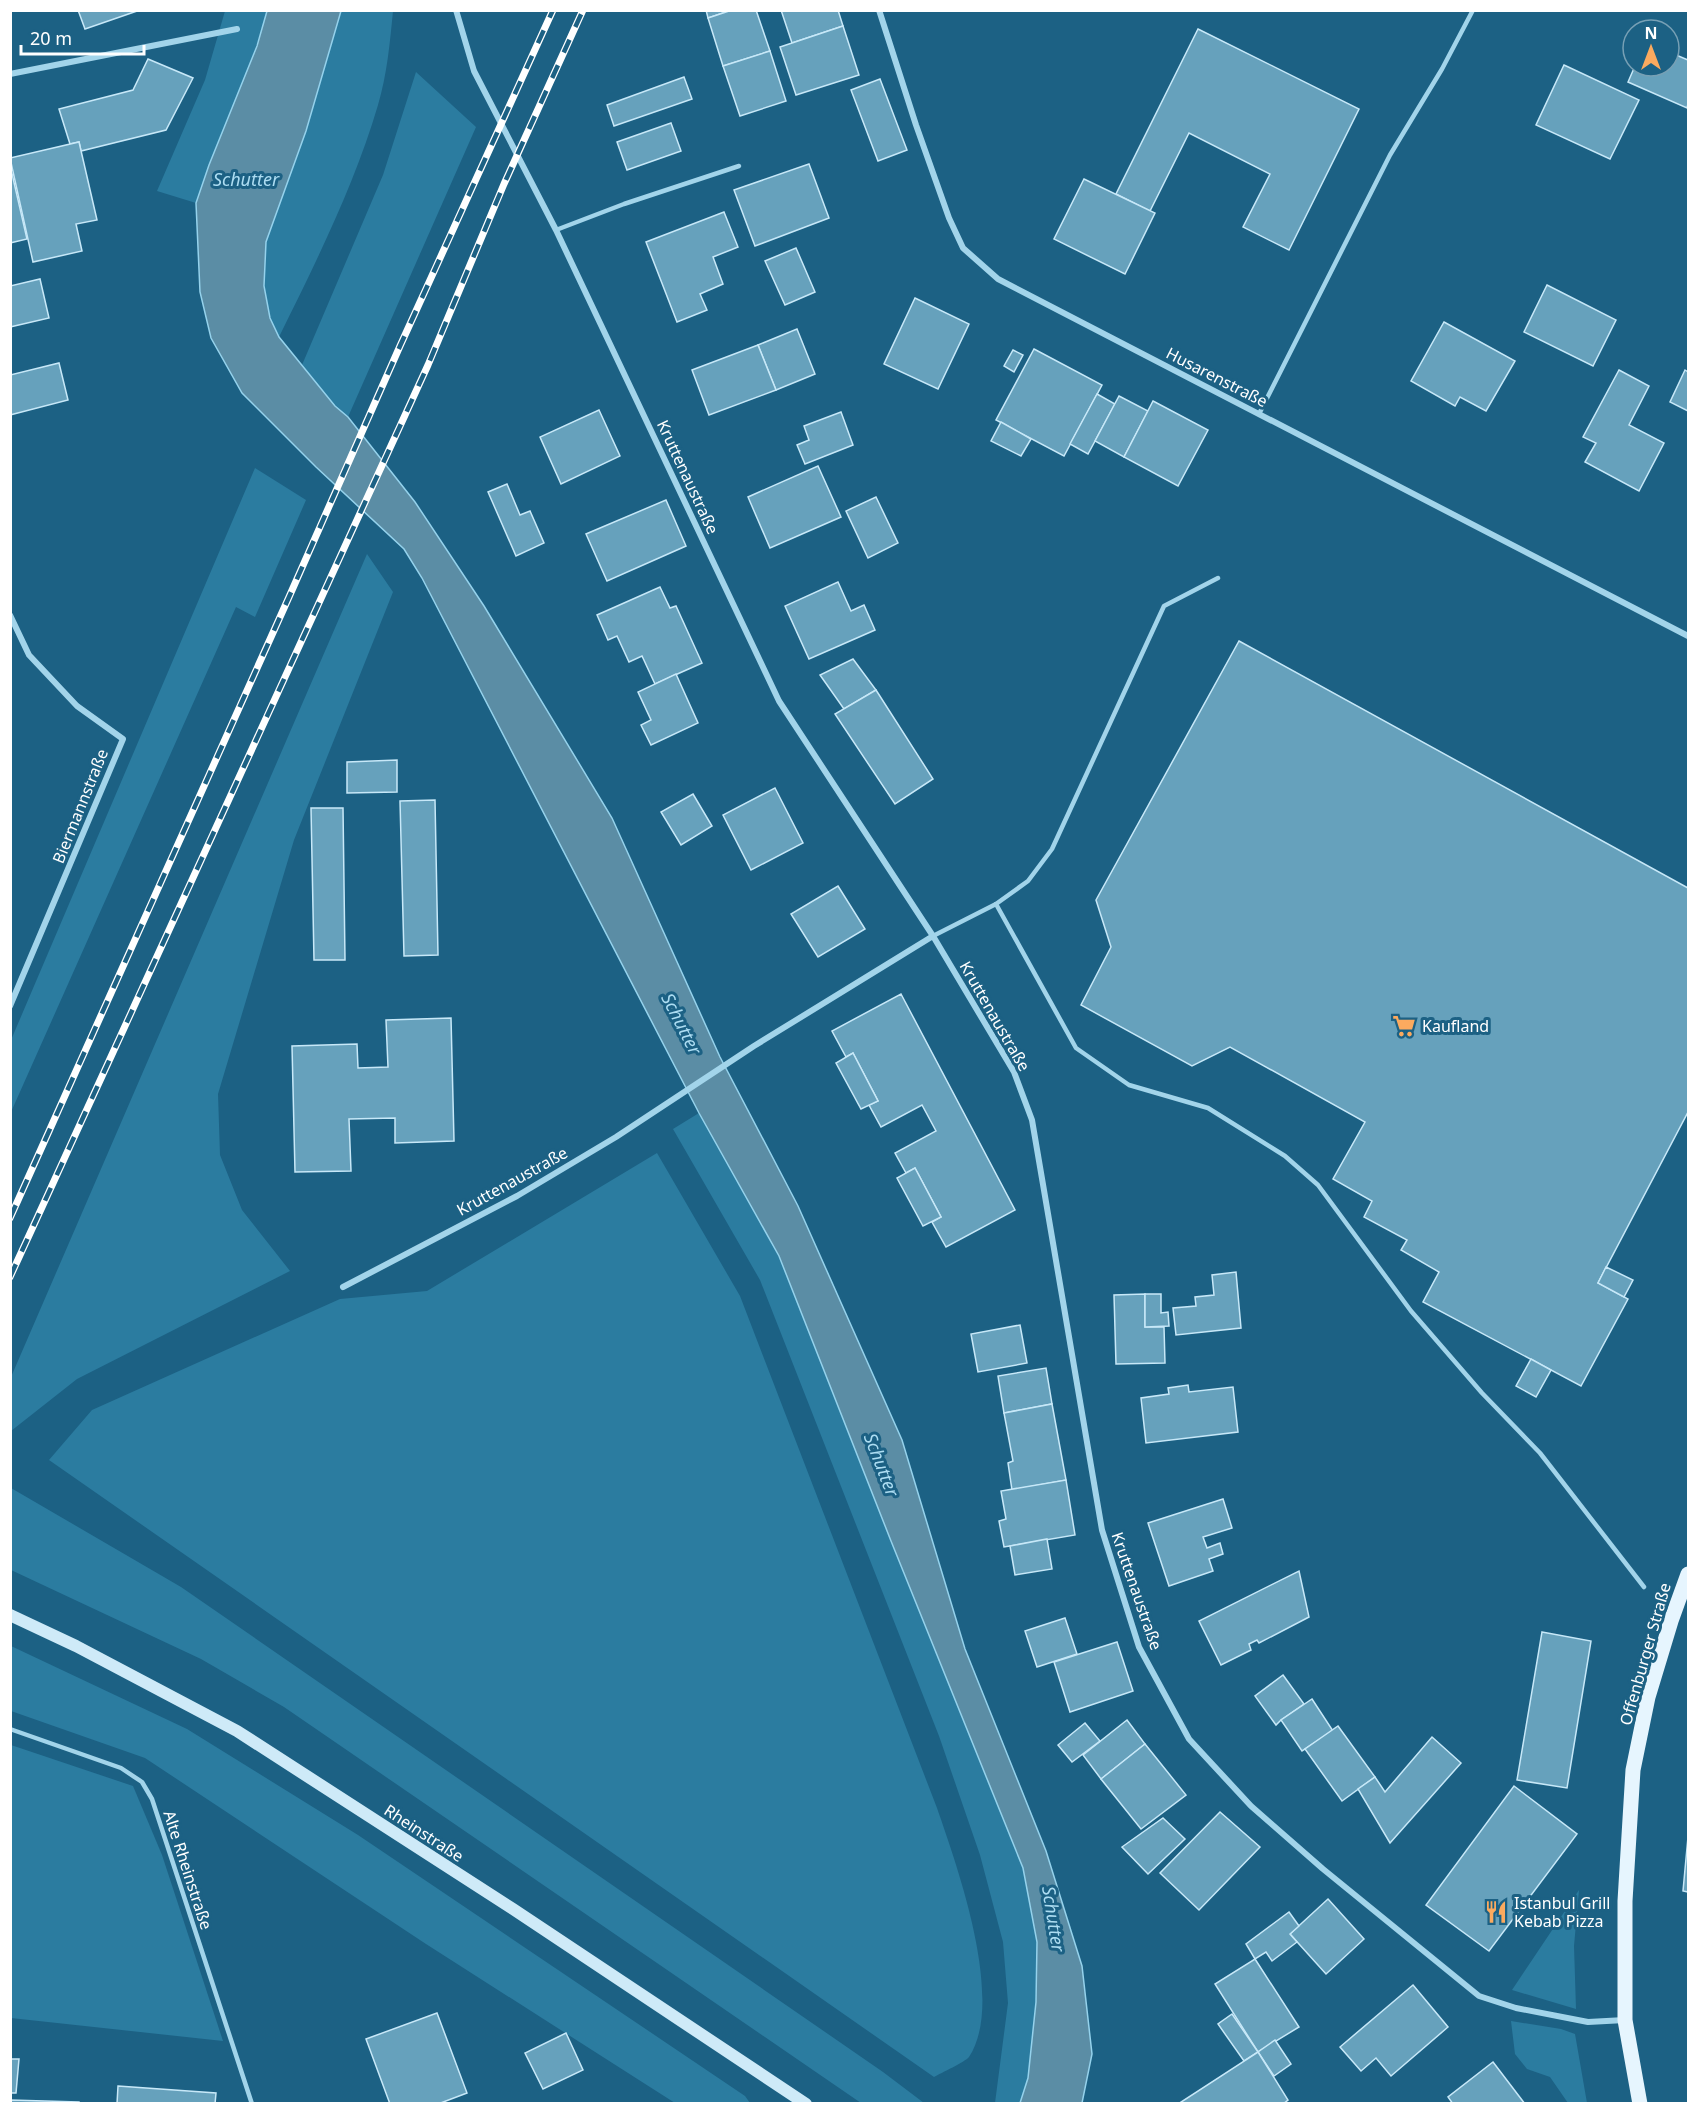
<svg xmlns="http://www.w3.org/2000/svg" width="1699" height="2114" font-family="'Noto Sans',sans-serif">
  <rect width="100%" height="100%" fill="#1c6184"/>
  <g fill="#2b7ca0">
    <path d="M225,11H267C249,77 217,138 196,203L157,191L205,80Z"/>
    <path d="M341,11H393C390,42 387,75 378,105C354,186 316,262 279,337L270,318L264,286L266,242L306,131Z"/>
    <polygon points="416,72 476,127 348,417 335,407 302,365 383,175"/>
    <polygon points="255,468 306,500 255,617 236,607 11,1112 11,1040"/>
    <polygon points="367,554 393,592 294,840 218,1094 220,1155 242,1210 290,1271 77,1379 11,1431 11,1377"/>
    <polygon points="699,1113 779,1256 891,1541 1023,1868 1037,1942 1036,2002 1028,2078 1020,2103 995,2103 1008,2003 1003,1942 980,1855 939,1736 760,1280 673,1129"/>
    <path d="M657,1153L740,1296L937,1808C957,1866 1006,2001 969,2057C965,2062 941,2073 934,2077L49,1460L92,1410L340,1299L427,1291Z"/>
    <polygon points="11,1488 181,1587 883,2072 924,2103 861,2103 284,1707 201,1659 11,1570"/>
    <polygon points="11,1646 187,1729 358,1835 745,2096 750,2103 675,2103 426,1944 145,1758 11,1711"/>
    <polygon points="11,1745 133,1786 162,1855 223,2041 11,2018"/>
    <polygon points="1579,1890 1574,1946 1576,2009 1512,1990"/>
    <polygon points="1511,2021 1561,2029 1575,2034 1587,2103 1568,2103 1550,2077 1527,2069 1515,2054"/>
  </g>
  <polygon fill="#5b8da5" stroke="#95d2ec" stroke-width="1.5" points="267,11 341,11 306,131 266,242 264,286 270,318 279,337 335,406 348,417 415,502 484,606 612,818 720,1057 798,1206 902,1440 965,1649 1046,1851 1082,1966 1092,2054 1082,2103 1020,2103 1028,2078 1036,2002 1037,1942 1023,1868 891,1541 779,1256 699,1113 422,578 404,549 316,467 242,393 211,338 200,292 196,203 209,165 257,46"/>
  <g fill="#66a1bc" stroke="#c7e8f8" stroke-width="1.5">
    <polygon points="78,10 140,10 85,29"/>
    <polygon points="706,10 732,10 708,18"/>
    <polygon points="732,10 756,10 770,51 723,66 708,18"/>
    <polygon points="781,10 838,10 843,26 792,43"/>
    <polygon points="843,26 859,75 796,95 780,47"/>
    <polygon points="1198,29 1359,109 1289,250 1243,227 1270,174 1189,133 1150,211 1116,194"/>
    <polygon points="770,51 786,101 740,116 723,66"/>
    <polygon points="1669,52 1688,60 1688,104 1687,108 1628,82 1635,66 1669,66"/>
    <polygon points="148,59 193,78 166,130 81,151 79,142 70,144 59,109 133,90"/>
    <polygon points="1564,65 1639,100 1610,159 1536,125"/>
    <polygon points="684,77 692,99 614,126 607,105"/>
    <polygon points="880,79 907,150 878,161 851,90"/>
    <polygon points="671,123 681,151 627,170 617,142"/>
    <polygon points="79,142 97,220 76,224 82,251 33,262 10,158"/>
    <polygon points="809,164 829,218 755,246 734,190"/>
    <polygon points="10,165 27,239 10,243"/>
    <polygon points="1084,179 1155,213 1125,274 1054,239"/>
    <polygon points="724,212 738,247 713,257 723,284 700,294 707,310 677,322 646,242"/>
    <polygon points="796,248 815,292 785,305 765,261"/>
    <polygon points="40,279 49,318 10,327 10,286"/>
    <polygon points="1547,285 1616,320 1593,366 1524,332"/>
    <polygon points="915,298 969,324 938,389 884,364"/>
    <polygon points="1444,322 1515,361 1486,411 1460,397 1455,406 1411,381"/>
    <polygon points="797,329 815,374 776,390 758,345"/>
    <polygon points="758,345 776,390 709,415 692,370"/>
    <polygon points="1034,349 1102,385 1064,456 996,420"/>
    <polygon points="1013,350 1023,355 1014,372 1004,366"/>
    <polygon points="59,363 68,400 10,415 10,375"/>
    <polygon points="1619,370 1649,386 1629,425 1664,443 1639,491 1585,462 1596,443 1583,437"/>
    <polygon points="1685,370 1688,372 1688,411 1670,402"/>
    <polygon points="1097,394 1115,404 1088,454 1070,444"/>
    <polygon points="1119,396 1148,411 1124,457 1095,441"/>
    <polygon points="1153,401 1208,430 1178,486 1124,457"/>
    <polygon points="599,410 620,456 561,484 540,437"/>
    <polygon points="841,412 853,445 805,464 797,445 809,440 804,426"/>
    <polygon points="1001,422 1031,439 1021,456 991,441"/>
    <polygon points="818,466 841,517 770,548 748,497"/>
    <polygon points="507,484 520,515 530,511 544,543 516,556 488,492"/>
    <polygon points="876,497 898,543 868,558 846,511"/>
    <polygon points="666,500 686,546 607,581 586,534"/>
    <polygon points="838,582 851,611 864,605 875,630 809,659 785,606"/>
    <polygon points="660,587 670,608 676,606 702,663 655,684 642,656 629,662 617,636 608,640 597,615"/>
    <polygon points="1239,641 1688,888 1688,1112 1598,1283 1628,1299 1581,1386 1423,1302 1439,1272 1401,1250 1407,1240 1364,1217 1372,1201 1333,1179 1365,1122 1230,1047 1192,1066 1081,1005 1111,947 1096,900"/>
    <polygon points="853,659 876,690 844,709 820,675"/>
    <polygon points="676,674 698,723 651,745 641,725 651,720 638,692"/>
    <polygon points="876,690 933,779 895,804 835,714"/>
    <polygon points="397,760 397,792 347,793 347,762"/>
    <polygon points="775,788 803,843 751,870 723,815"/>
    <polygon points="693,794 712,826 681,845 661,812"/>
    <polygon points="435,800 438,955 404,956 400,801"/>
    <polygon points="311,808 343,808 345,960 314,960"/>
    <polygon points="838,886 865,929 818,957 791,914"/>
    <polygon points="901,994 1015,1210 946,1247 932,1222 941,1217 915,1168 906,1173 895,1153 936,1131 922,1105 881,1127 869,1105 878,1101 853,1053 846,1057 832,1031"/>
    <polygon points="451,1018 454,1141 395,1143 395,1118 349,1119 351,1171 295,1172 292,1046 357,1044 358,1068 388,1067 386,1020"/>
    <polygon points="853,1053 878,1101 861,1109 836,1063"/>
    <polygon points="915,1168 941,1217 923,1226 897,1178"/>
    <polygon points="1606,1267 1633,1280 1624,1297 1598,1283"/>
    <polygon points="1236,1272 1241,1328 1176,1335 1173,1308 1196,1306 1195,1297 1214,1295 1212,1275"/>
    <polygon points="1145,1294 1145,1327 1164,1327 1165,1363 1116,1364 1114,1295"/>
    <polygon points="1145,1294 1161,1294 1161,1313 1168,1312 1169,1326 1145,1327"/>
    <polygon points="1020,1325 1027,1363 978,1372 971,1334"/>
    <polygon points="1531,1359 1551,1370 1536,1397 1516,1386"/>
    <polygon points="1046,1368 1052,1404 1004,1413 998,1376"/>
    <polygon points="1188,1385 1189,1392 1233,1387 1238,1432 1146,1443 1141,1398 1169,1394 1168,1388"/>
    <polygon points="1052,1404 1066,1480 1012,1490 1008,1463 1013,1461 1004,1413"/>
    <polygon points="1066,1480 1075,1535 1004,1547 999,1521 1006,1519 1001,1491"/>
    <polygon points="1223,1499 1232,1528 1203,1537 1207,1548 1220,1543 1223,1554 1209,1559 1213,1571 1169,1586 1148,1523"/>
    <polygon points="1047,1539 1052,1569 1015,1575 1010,1546"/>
    <polygon points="1299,1571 1309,1617 1259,1643 1257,1640 1249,1644 1251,1650 1221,1665 1199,1621"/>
    <polygon points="1065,1618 1077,1654 1037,1667 1025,1631"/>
    <polygon points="1542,1632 1591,1641 1567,1788 1517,1780"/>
    <polygon points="1117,1642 1133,1691 1070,1712 1054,1662"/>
    <polygon points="1283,1675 1304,1704 1281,1720 1276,1725 1255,1696"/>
    <polygon points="1312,1699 1333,1731 1302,1751 1281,1720"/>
    <polygon points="1127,1720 1145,1744 1101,1779 1083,1755"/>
    <polygon points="1085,1723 1100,1741 1072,1762 1058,1745"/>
    <polygon points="1338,1726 1375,1777 1342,1801 1305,1749"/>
    <polygon points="1432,1737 1461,1763 1390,1843 1358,1789 1375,1777 1385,1792"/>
    <polygon points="1145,1744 1186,1795 1141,1829 1101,1779"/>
    <polygon points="1514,1786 1577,1834 1489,1951 1426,1905"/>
    <polygon points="1220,1812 1260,1847 1199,1910 1160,1873"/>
    <polygon points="1163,1818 1185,1839 1148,1874 1122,1847"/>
    <polygon points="1688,1837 1688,1892 1683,1891"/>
    <polygon points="1328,1899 1364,1939 1326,1974 1290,1934"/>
    <polygon points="1289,1912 1299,1926 1290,1934 1297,1942 1272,1961 1266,1952 1255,1959 1246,1944"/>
    <polygon points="1255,1959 1299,2027 1258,2052 1215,1984"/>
    <polygon points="1413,1985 1448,2027 1391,2076 1376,2058 1361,2071 1340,2047"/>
    <polygon points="437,2013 467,2093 438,2104 390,2104 366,2039"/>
    <polygon points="1232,2014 1258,2052 1244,2061 1218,2024"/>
    <polygon points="566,2033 583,2070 543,2089 525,2053"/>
    <polygon points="1275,2040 1291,2064 1274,2076 1258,2052"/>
    <polygon points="1258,2052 1288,2100 1283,2104 1178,2104"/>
    <polygon points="10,2059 19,2059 16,2093 10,2093"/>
    <polygon points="1493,2062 1525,2104 1453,2104 1448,2097"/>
    <polygon points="118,2086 216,2093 215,2104 117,2104"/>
    <polygon points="10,2100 79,2102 79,2104 10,2104"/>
  </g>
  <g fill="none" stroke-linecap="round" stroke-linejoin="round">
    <g stroke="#a2d4ea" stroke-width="4.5">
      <polyline points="556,230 624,204 739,166"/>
      <polyline points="1259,414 1390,155 1442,69 1473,10"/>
      <polyline points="996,904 1076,1048 1129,1085 1208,1108 1285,1156 1318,1185 1411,1311 1482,1393 1540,1453 1644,1587"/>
      <polyline points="933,936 996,904 1028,881 1052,849 1164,606 1218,578"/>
      <polyline points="10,1729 121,1768 142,1782 152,1799 252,2104"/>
    </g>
    <g stroke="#a2d4ea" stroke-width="6">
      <polyline points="456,10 474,71 556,230 779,701 933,936 1014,1072 1032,1120 1102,1530 1139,1647 1189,1739 1251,1806 1323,1869 1479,1996 1516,2008 1588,2022 1625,2020"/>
      <polyline points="879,10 916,125 949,218 963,248 998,279 1688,636"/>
      <polyline points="10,74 237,29"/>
      <polyline points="10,615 29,655 77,706 123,739 10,1006"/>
      <polyline points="343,1287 517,1196 616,1137 754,1046 933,936"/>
    </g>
    <polyline stroke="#ceeaf8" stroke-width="12" points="10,1615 76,1646 237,1731 513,1909 806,2104"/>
    <polyline stroke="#e6f5fe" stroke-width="15" points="1640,2104 1625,2020 1625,1901 1633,1770 1648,1697 1671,1621 1688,1574"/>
    <g stroke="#fff" stroke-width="7">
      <g id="rail">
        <polyline points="10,1218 289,597 400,346 553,10"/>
        <polyline points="10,1277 428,365 504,184 583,10"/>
      </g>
    </g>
    <use href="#rail" stroke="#1c6184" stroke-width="4.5" stroke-dasharray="14" stroke-linecap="butt"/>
  </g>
  <defs>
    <g id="supermarket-bare" transform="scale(1.8)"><path d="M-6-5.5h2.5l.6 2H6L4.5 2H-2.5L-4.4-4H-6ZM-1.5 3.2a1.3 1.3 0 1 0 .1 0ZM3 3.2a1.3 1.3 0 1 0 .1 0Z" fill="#fbaa5f" stroke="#1c6184" stroke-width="2.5" paint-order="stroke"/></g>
    <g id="restaurant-bare" transform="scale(1.8)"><path d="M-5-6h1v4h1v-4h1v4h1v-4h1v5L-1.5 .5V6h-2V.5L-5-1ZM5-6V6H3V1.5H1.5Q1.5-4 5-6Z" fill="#fbaa5f" stroke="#1c6184" stroke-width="2.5" paint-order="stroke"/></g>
  </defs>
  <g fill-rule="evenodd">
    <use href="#supermarket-bare" x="1404" y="1026"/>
    <use href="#restaurant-bare" x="1496" y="1912"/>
  </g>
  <g text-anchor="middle" stroke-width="6" stroke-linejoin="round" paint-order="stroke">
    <g font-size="16" fill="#fff" stroke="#1c6184">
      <text transform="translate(1217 377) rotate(27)" y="6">Husarenstraße</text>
      <text transform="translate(688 477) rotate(65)" y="6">Kruttenaustraße</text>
      <text transform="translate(80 806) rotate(-68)" y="6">Biermannstraße</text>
      <text transform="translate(995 1016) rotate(60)" y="6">Kruttenaustraße</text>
      <text transform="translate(512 1181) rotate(-29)" y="6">Kruttenaustraße</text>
      <text transform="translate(1137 1591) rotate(71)" y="6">Kruttenaustraße</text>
      <text transform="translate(1645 1654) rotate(-74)" y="6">Offenburger Straße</text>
      <text transform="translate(424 1833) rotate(33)" y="6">Rheinstraße</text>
      <text transform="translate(188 1870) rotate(72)" y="6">Alte Rheinstraße</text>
    </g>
    <g font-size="16" fill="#fff" stroke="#1c6184" text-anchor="start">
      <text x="1422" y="1032">Kaufland</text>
      <text x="1514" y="1909">Istanbul Grill<tspan x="1514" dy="18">Kebab Pizza</tspan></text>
    </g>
    <g font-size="18" font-style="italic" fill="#adddf2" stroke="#1c6184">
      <text x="246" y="186">Schutter</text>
      <text transform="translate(681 1024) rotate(63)" y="6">Schutter</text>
      <text transform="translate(881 1465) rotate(69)" y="6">Schutter</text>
      <text transform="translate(1053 1919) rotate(81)" y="6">Schutter</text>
    </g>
  </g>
  <rect width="1699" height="2114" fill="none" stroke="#ffffff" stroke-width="24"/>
  <g transform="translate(1651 48)"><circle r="28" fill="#1c6184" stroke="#77a0b5" stroke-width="1.5"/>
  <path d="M0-4.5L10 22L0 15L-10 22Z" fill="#fbaa5f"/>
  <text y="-9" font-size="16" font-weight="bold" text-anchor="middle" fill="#ffffff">N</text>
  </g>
  <path d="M21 45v9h123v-9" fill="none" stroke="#ffffff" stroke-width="3"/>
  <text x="30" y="45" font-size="18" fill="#ffffff" stroke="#1c6184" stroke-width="4.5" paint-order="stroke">20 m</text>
</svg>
